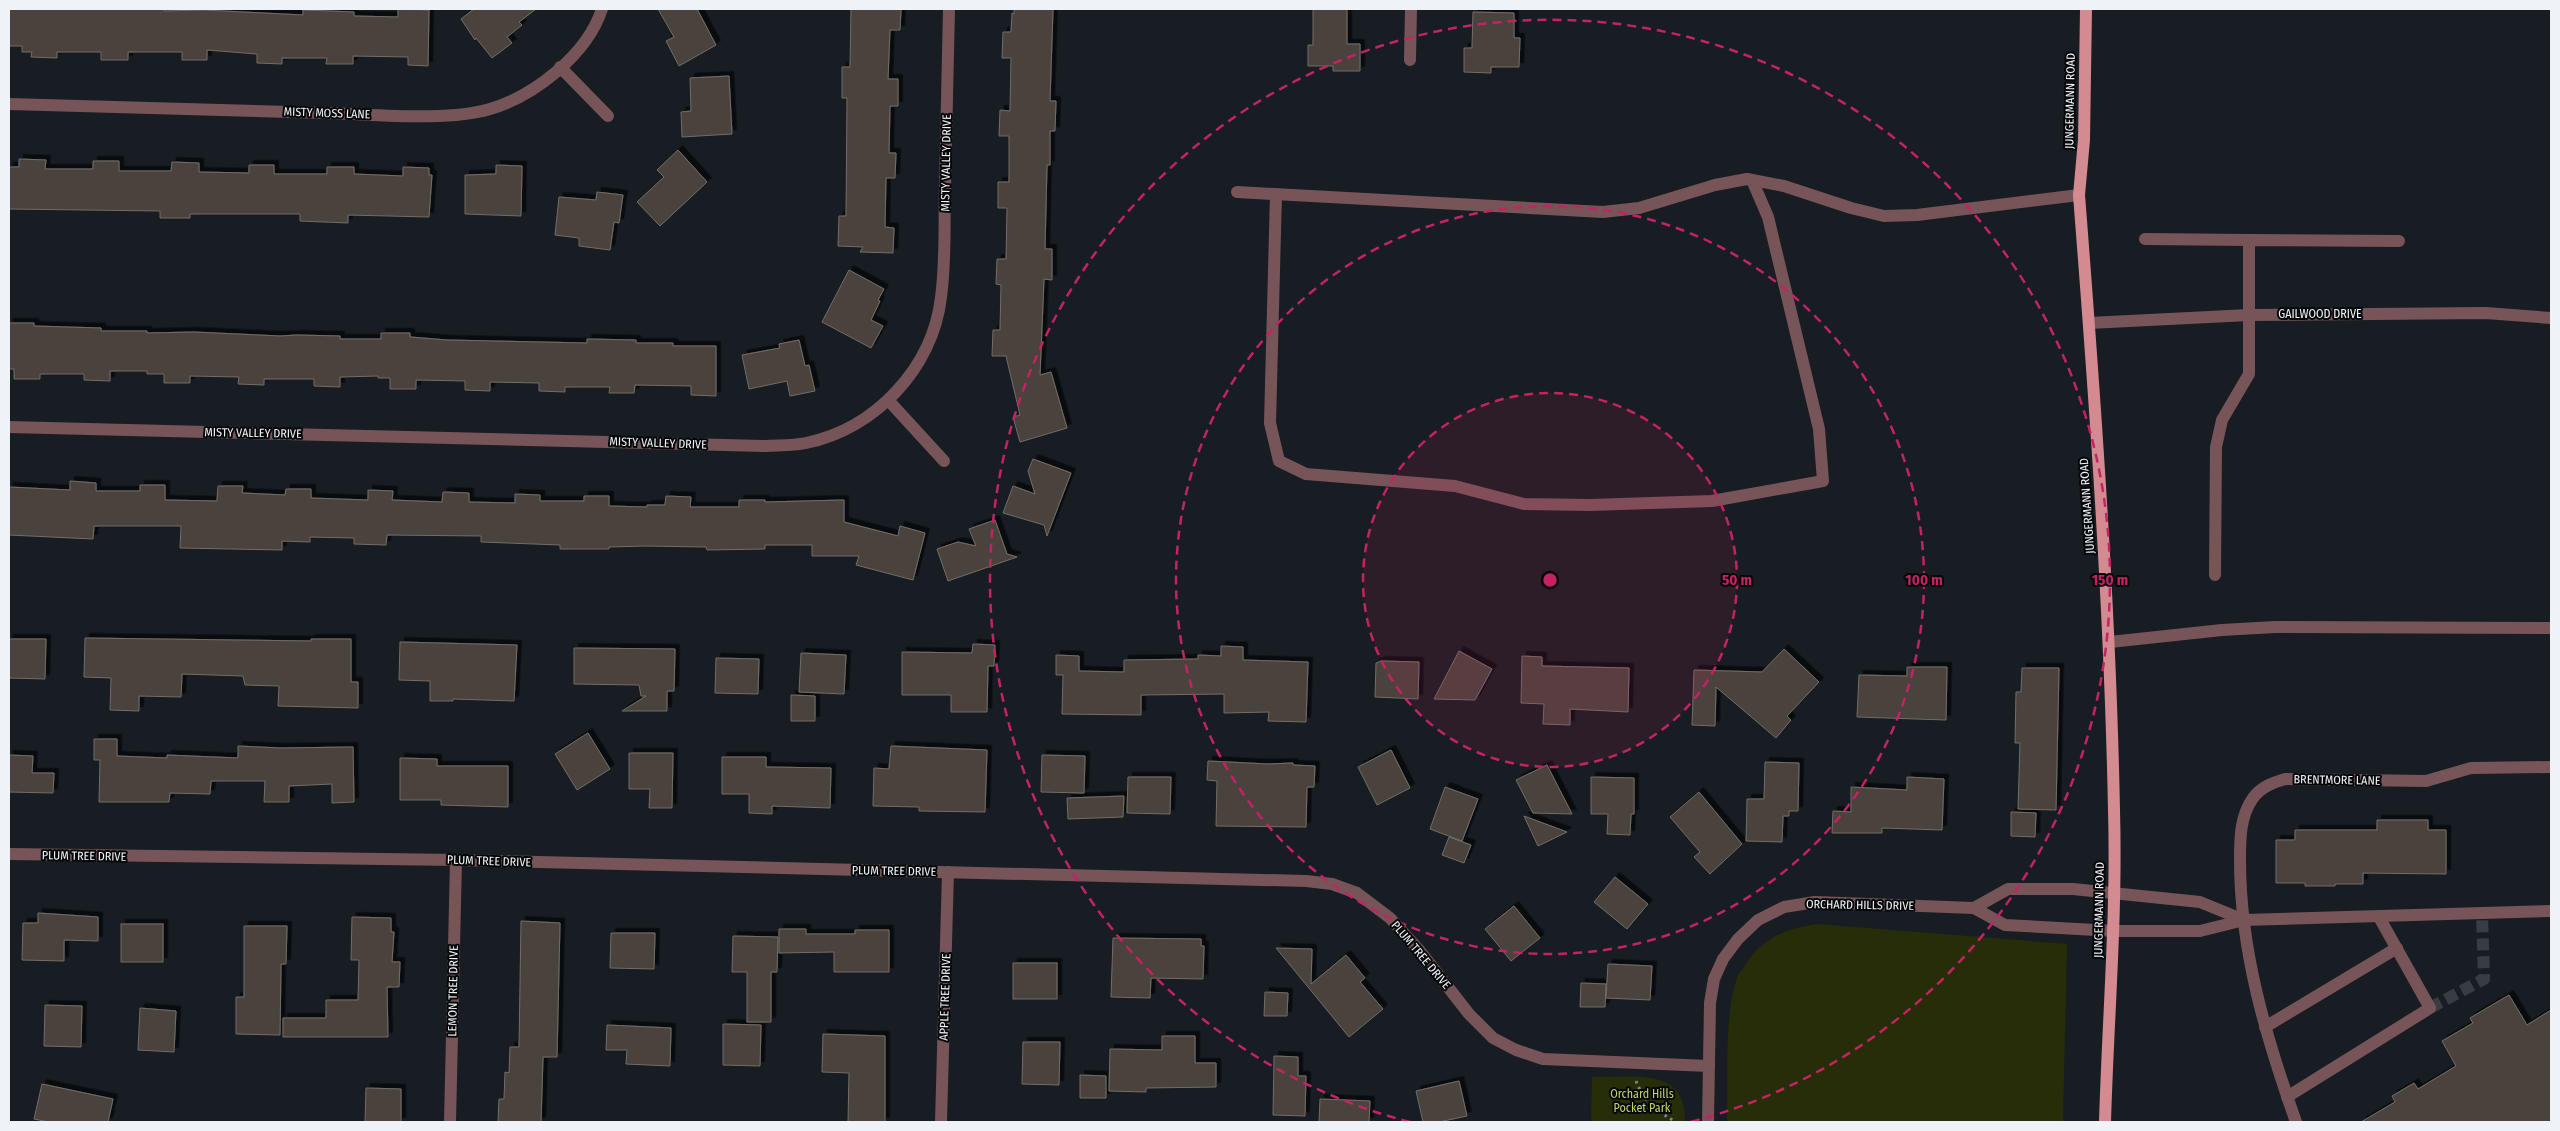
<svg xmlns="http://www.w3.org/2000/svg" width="2560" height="1131" font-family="'Fira Sans Condensed',sans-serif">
  <defs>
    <filter id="shadow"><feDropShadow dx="4.5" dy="-4.5" stdDeviation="0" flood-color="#0009"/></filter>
  </defs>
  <rect width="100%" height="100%" fill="#171d22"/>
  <g fill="#262d08">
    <path d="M1818,924L2067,944L2063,1122H1727C1728,1083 1724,1013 1737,978C1739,973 1744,967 1747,962C1764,937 1788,928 1818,924Z"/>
    <path d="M1592,1077C1633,1078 1686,1065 1685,1122H1591Z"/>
  </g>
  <g fill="#48423c" stroke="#746d67" filter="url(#shadow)">
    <polygon points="9,9 164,9 164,11 203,10 303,15 303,10 354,12 354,16 398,17 398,9 429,10 428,66 408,65 408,57 353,56 353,64 326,64 327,58 282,58 282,64 257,63 257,54 207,50 207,60 182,60 182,52 128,52 128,60 101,60 101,52 57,52 57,58 31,57 32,52 22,52 22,46 9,46"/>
    <polygon points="474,9 536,9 519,22 522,25 507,37 512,43 492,58 476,38 475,40 461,19"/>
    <polygon points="658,9 697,9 716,45 679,66 666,41 674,37"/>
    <polygon points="851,9 901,9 900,30 890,30 888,79 898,79 898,106 890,106 889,153 896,153 895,178 886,178 885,227 894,228 893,253 860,252 863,247 838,246 839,216 846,216 847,98 842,98 842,67 850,67"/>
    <polygon points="1014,9 1053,9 1050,101 1056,101 1055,131 1050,131 1050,165 1047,165 1045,249 1052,249 1052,280 1044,279 1040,375 1051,372 1067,428 1020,442 1013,417 1020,415 1006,356 992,356 993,330 1000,330 1001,285 996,284 997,259 1006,259 1007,208 998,208 998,182 1009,182 1009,136 999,136 1000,110 1010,111 1011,58 1002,58 1003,32 1011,32 1012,13 1014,14"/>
    <polygon points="1313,9 1347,9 1347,44 1360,44 1360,71 1333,71 1333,66 1308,66 1308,45 1313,45"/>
    <polygon points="1473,12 1514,13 1514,38 1520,38 1519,67 1491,67 1491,73 1464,72 1464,48 1472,48"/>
    <polygon points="729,76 732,134 682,137 681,112 691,111 690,78"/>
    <polygon points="678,150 707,182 660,226 637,202 664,177 657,170"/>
    <polygon points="19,159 46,160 45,169 93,169 93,161 119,161 119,171 171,171 172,162 199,163 199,172 249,173 249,165 274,165 274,174 327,174 327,167 354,167 354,174 403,176 403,167 429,168 429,175 432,175 429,217 348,215 348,223 300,221 300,214 190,214 190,218 160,218 160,211 9,209 9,167 19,167"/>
    <polygon points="496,165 522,166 521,216 465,214 465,175 496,174"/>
    <polygon points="597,192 623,195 619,223 614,222 610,250 579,246 579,238 555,235 559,197 596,200"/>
    <polygon points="849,270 884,289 878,300 880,301 871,320 883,326 871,348 822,322"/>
    <polygon points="9,323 34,323 34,326 101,328 101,331 147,331 147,333 194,332 280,336 297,335 340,336 340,339 381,339 381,333 410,333 410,337 447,340 587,343 587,339 636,340 636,343 673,343 673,346 716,346 716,396 691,395 691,386 635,385 634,393 609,393 610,387 565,387 565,392 539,391 539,383 490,382 490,391 465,390 465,381 416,380 416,389 390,389 390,378 378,378 378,376 340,377 340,387 314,386 314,379 264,379 264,385 238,384 239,377 190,376 190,383 164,383 164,374 147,374 147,371 110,371 110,381 84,380 84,374 40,374 40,379 14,379 14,369 9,369"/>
    <polygon points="799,340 805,366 809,365 815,391 790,396 787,381 749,389 742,355 780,348 779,344"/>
    <polygon points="1033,459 1071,473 1047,536 1044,525 1003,513 1013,486 1035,494 1028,471"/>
    <polygon points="70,481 96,483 96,491 140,491 140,485 165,485 165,500 217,501 218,486 243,486 242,493 285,495 286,489 311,489 311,498 368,500 368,490 393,491 392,500 442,502 443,492 469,493 469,502 515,503 515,494 540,495 540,501 584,501 584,496 609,496 609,506 647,507 647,505 665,505 666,496 691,497 690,507 739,507 739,500 765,500 765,502 844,500 844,522 898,536 900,526 925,533 913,580 856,565 859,556 812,556 812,545 765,545 765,549 707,550 706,547 645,546 609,547 609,549 560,549 560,545 481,542 481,536 387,535 386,545 354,544 354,538 310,537 310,542 282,541 282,550 180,548 181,526 94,526 93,539 9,535 9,487 70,490"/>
    <polygon points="995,520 1007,554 1017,557 948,581 937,549 958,542 976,546 969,529"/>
    <polygon points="85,638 311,641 311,639 351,639 351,682 358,682 358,708 278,706 279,686 245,685 243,676 182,674 181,697 139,696 139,711 110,710 111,678 84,677"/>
    <polygon points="9,639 46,639 45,679 9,678"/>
    <polygon points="400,642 517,645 514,701 453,699 453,701 430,701 430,681 399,680"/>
    <polygon points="973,644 995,645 994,666 988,666 987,712 951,712 951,695 902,695 902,652 972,653"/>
    <polygon points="1221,646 1243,647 1243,660 1308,662 1306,722 1268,721 1269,712 1224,713 1224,694 1141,695 1141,715 1062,714 1063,675 1056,675 1056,655 1079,656 1079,671 1124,672 1124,660 1198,659 1198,655 1221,656"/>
    <polygon points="574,648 675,649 674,691 667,691 667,711 622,711 646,696 641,696 639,685 574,684"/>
    <polygon points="1784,649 1819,682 1787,716 1791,720 1776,738 1716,687 1715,726 1692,725 1694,670 1762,672"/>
    <polygon points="1459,651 1492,669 1475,700 1434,699"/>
    <polygon points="801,653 846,655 844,694 799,692"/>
    <polygon points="1522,656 1542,657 1542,666 1629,668 1628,712 1570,709 1570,725 1543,724 1544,704 1521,703"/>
    <polygon points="716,658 759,659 758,694 715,693"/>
    <polygon points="1381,661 1419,662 1418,699 1375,697 1376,663"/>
    <polygon points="1907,667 1947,667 1946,720 1857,717 1859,675 1907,676"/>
    <polygon points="2022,668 2059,668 2056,810 2018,809 2020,743 2015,743 2016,692 2021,692"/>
    <polygon points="791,695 815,696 815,721 791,721"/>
    <polygon points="588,733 610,769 577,790 555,754"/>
    <polygon points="94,739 117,739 117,756 167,758 167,755 238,758 238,746 280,748 353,747 354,802 332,803 332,784 289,786 289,802 264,802 265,781 211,781 210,794 170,793 169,802 99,802 100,760 94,760"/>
    <polygon points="891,746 987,750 985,812 919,811 919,807 873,806 874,768 889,769"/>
    <polygon points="1391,750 1410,788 1377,805 1358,767"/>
    <polygon points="629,753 673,753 672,808 649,808 650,789 629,789"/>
    <polygon points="9,755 33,756 32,773 54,773 53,793 9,792"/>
    <polygon points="1042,755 1085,756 1084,793 1041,792"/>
    <polygon points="722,757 766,757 766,767 831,768 830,808 772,806 772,814 749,813 749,794 722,794"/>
    <polygon points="400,758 437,759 437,766 508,766 508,807 441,805 441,800 400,800"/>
    <polygon points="1208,761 1268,764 1293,763 1293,765 1315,766 1314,787 1307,787 1306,827 1216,826 1217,781 1207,780"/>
    <polygon points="1765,762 1799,763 1798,811 1789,811 1789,816 1783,816 1782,842 1746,841 1747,799 1764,799"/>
    <polygon points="1547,765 1572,814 1533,813 1516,780"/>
    <polygon points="1128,777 1171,777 1170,814 1127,813"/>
    <polygon points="1591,777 1634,778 1634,814 1631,814 1630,835 1607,834 1608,814 1591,814"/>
    <polygon points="1907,777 1944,779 1942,830 1882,828 1882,833 1832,833 1833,811 1851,812 1851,787 1907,790"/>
    <polygon points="1445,787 1478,799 1462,841 1430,829"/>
    <polygon points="1699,792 1742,844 1710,874 1694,857 1700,852 1670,817"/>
    <polygon points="1124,796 1123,817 1068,819 1067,798"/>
    <polygon points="2011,812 2036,813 2035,837 2011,836"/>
    <polygon points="1524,816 1567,832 1538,846"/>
    <polygon points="2377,820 2428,820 2428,830 2446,830 2446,874 2363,873 2363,884 2335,884 2335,886 2305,886 2305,883 2276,883 2276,840 2295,840 2295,830 2377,830"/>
    <polygon points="1449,837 1471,845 1464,863 1442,855"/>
    <polygon points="1615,877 1648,904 1627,929 1594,902"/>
    <polygon points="1514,906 1540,938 1511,961 1485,929"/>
    <polygon points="38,913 98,917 98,941 64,940 64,961 22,960 23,923 38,923"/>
    <polygon points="352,917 391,918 391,932 394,932 392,962 400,962 399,987 387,987 388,1037 283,1037 283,1018 326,1018 326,1000 358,1000 359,960 351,960"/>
    <polygon points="521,921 560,923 557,1057 543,1057 541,1122 498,1122 499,1099 504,1099 505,1072 509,1073 510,1047 519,1047"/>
    <rect x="121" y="924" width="42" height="38"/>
    <polygon points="244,926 287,926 286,964 281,964 280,1035 236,1034 236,997 244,997"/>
    <polygon points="779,929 806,929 806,934 855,934 855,930 889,930 889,972 834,972 834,952 779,953"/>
    <polygon points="611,933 655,933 654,969 610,968"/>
    <polygon points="733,936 778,937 777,972 771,972 771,1022 747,1022 747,972 732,972"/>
    <polygon points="1113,938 1201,939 1201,946 1204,946 1203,979 1151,978 1150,998 1111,997"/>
    <polygon points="1276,948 1312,949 1311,984 1346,955 1365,978 1360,982 1383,1009 1349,1037"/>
    <rect x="1013" y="963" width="44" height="36"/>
    <polygon points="1608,964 1652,966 1650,1000 1606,998"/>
    <polygon points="1581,983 1606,984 1605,1007 1580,1007"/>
    <polygon points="1265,992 1288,993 1287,1016 1264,1016"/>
    <polygon points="2509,995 2527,1025 2551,1010 2551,1122 2361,1122 2395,1102 2392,1096 2414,1083 2418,1089 2456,1066 2442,1041 2473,1023 2470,1018"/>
    <polygon points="45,1005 82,1006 81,1047 44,1046"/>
    <polygon points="140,1008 176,1011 174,1052 138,1050"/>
    <polygon points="723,1024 761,1025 760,1066 723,1065"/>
    <polygon points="607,1025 671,1028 670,1066 626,1064 627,1050 606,1050"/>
    <polygon points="823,1034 885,1036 885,1122 848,1122 849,1073 822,1072"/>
    <polygon points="1162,1036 1195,1036 1195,1063 1216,1063 1216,1087 1146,1088 1146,1092 1109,1091 1110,1049 1162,1050"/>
    <polygon points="1023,1042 1060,1042 1059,1085 1022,1084"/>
    <polygon points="1274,1056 1298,1057 1298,1076 1306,1076 1305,1116 1273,1115"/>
    <polygon points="1080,1075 1106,1076 1106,1098 1080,1098"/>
    <polygon points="1459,1081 1467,1116 1439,1122 1423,1122 1416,1091"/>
    <polygon points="42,1084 113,1099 108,1122 49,1122 34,1119"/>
    <polygon points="366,1088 401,1089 401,1122 365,1122"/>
    <polygon points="1320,1099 1370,1101 1369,1122 1319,1122"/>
  </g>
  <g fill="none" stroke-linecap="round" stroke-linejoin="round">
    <polyline stroke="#373d42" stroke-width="12" stroke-dasharray="12 6" stroke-linecap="butt" points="2430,1008 2484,979 2482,913"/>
    <path stroke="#7f8489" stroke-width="3" stroke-dasharray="2.5 4" stroke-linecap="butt" d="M1636,1081C1644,1102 1657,1111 1676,1122"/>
    <g stroke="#775457" stroke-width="12">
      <polyline points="1410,60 1411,9"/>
      <polyline points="560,67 608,116"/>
      <path d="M9,104C115,107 221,110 327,113C373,114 447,122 490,109C534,96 587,55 602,9"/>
      <polyline points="1237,192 1603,212 1639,208 1715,185 1747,179 1784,186 1851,208 1884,216 1917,215 2079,195"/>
      <polyline points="1276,194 1270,423 1279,461 1306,474 1455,486 1524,504 1590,505 1712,501 1823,481 1819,429 1768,217 1752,180"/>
      <polyline points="2145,239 2249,240"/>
      <polyline points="2089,323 2249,315 2486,313 2551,318"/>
      <polyline points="889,401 944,461"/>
      <path d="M9,427L764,446C777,445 792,446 806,443C875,429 933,368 941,297C946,261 944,224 945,187C946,128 948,68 949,9"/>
      <polyline points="2215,575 2216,447 2222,420 2249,374 2249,240 2399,241"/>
      <polyline points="2110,642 2222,630 2275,627 2551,628"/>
      <polyline points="9,854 456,860 1306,881 1332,884 1357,893 1390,918 1419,950 1469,1014 1493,1038 1516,1050 1543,1059 1709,1066"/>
      <polyline points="1974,908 2008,889 2073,889 2200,902 2244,920"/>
      <polyline points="2265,1027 2397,948"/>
      <polyline points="2287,1097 2430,1008 2379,917"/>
      <polyline points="450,1122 456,860"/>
      <polyline points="941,1122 948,872"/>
      <polyline points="1708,1122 1710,1003 1714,979 1723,959 1738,939 1758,920 1784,907 1815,902 1974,908 2005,925 2114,931 2200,931 2244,920 2551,911"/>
      <path d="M2296,1122C2266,1037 2240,951 2240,860C2240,839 2240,816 2253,798C2261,787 2272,783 2285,779L2426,781L2471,768L2551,767"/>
    </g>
    <path stroke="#d38b91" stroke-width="12" d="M2086,9L2084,140L2079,195C2095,400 2110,605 2114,810C2117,914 2108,1018 2105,1122"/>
  </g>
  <circle cx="1550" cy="580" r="187" fill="#c42363" fill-opacity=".12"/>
  <g fill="none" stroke="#c42363" stroke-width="2.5" stroke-dasharray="9 6">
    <circle cx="1550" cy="580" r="187"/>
    <circle cx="1550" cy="580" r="374"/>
    <path d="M1410 1122A560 560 0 1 1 1690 1122"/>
  </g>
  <g text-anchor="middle" stroke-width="4" stroke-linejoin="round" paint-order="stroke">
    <g font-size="12" fill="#eff3f7" stroke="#050709">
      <text transform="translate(2070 101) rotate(-89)" y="4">JUNGERMANN ROAD</text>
      <text transform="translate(327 113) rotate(2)" y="4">MISTY MOSS LANE</text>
      <text transform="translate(946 163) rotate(-89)" y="4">MISTY VALLEY DRIVE</text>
      <text x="2320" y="318">GAILWOOD DRIVE</text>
      <text transform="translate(253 433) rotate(1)" y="4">MISTY VALLEY DRIVE</text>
      <text transform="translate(658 443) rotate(2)" y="4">MISTY VALLEY DRIVE</text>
      <text transform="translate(2087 506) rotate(-94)" y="4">JUNGERMANN ROAD</text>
      <text transform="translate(2337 780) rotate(1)" y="4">BRENTMORE LANE</text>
      <text transform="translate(84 856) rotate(1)" y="4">PLUM TREE DRIVE</text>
      <text transform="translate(489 861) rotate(2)" y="4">PLUM TREE DRIVE</text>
      <text transform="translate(894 871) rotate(1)" y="4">PLUM TREE DRIVE</text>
      <text transform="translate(1860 905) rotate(1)" y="4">ORCHARD HILLS DRIVE</text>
      <text transform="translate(2099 910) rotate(-89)" y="4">JUNGERMANN ROAD</text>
      <text transform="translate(1421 955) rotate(50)" y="4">PLUM TREE DRIVE</text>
      <text transform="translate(453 991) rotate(-89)" y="4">LEMON TREE DRIVE</text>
      <text transform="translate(945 997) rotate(-88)" y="4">APPLE TREE DRIVE</text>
    </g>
    <g font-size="12" fill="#bfd56b" stroke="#050709">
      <text x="1642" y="1098">Orchard Hills<tspan x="1642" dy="14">Pocket Park</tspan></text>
    </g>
  </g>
  <circle cx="1550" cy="580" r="8" fill="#c42363" stroke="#050709" stroke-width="2.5"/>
  <g font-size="15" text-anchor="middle" font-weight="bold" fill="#c42363" stroke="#050709" stroke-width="4" stroke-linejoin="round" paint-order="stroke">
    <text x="1737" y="585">50 m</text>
    <text x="1924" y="585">100 m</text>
    <text x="2110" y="585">150 m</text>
  </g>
  <rect width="2560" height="1131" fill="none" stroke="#eff3f7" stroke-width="20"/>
</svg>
